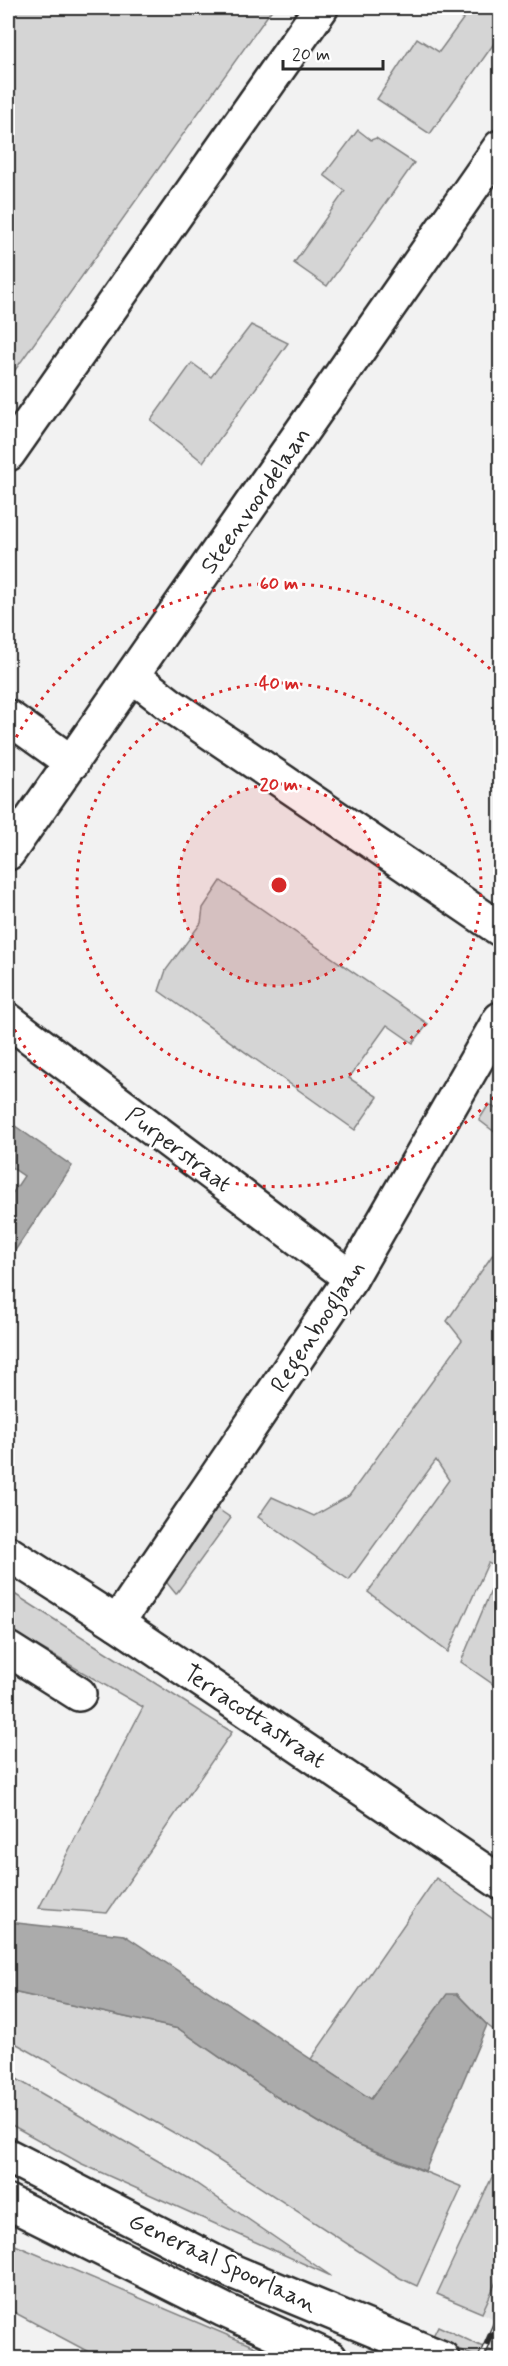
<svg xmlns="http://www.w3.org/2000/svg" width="508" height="2366" font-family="Mynerve,sans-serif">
  <rect width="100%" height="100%" fill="#f2f2f2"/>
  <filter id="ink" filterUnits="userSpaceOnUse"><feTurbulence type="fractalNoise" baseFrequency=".0167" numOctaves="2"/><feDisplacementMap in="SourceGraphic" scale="12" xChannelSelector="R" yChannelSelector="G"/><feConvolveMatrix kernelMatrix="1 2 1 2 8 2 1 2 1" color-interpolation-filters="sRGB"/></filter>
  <g filter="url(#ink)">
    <polygon fill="#e3e3e3" points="500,2273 500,2322 482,2313"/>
    <g fill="#d5d5d5" stroke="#808080" stroke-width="1.5">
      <polygon points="8,8 273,8 8,380"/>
      <polygon points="471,8 500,8 500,35 430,134 377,99 417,38 439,52"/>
      <polygon points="358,130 371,140 376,138 414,163 327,286 294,263 345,191 324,175"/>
      <polygon points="251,325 288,343 203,462 151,420 192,363 211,377"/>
      <polygon points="221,881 428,1024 413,1043 387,1025 349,1078 378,1097 355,1130 159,991 166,970 201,923 203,908"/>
      <polygon points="489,1104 500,1112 500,1136 479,1120"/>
      <polygon points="500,1244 500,1689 461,1662 500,1569 488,1563 448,1652 368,1592 449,1480 436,1460 349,1580 258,1517 272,1497 314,1516 349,1496 462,1340 447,1321"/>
      <polygon points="209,1503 231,1518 176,1594 167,1583 166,1568"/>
      <polygon points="8,1590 232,1732 107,1913 39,1908 143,1707 8,1629"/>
      <polygon points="436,1878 500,1924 500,2035 487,2025 457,1994 371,2099 311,2059"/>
      <polygon points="8,1991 179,2029 277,2097 350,2141 462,2187 417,2286 400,2278 192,2143 8,2039"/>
      <polygon points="8,2074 191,2180 331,2276 80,2163 8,2123"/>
      <polygon points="500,2160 500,2273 482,2313 437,2294"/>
      <polygon points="8,2242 281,2358 100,2358 8,2309"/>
      <polygon points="438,2326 500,2355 500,2358 479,2358 432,2338"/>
    </g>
    <g fill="#ababab" stroke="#787878" stroke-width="1.5">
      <polygon points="8,1121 72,1166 8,1261 8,1200 24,1176 8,1165"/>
      <polygon points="8,1922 124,1935 371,2099 447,1994 457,1994 487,2025 425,2171 350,2141 277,2097 179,2029 8,1991"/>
    </g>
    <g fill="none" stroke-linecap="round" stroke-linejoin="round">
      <g stroke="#2b2b2b" stroke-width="38">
        <g id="minor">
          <polyline points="8,454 321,8"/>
          <polyline points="133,676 172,706 500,929"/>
          <polyline points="8,717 72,763"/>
          <polyline points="8,853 500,147"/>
          <polyline points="8,1020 351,1278"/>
          <polyline points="8,1553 117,1623 500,1882"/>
          <polyline points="117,1623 351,1278 500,1019"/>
          <polyline points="8,1649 79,1694"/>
        </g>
      </g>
      <g stroke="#2b2b2b" stroke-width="38">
        <g id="major">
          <polyline points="8,2156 234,2272 442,2358"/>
          <polyline points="8,2202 224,2310 330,2358"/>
        </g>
      </g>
      <use href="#minor" stroke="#fff" stroke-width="33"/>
      <use href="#major" stroke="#fff" stroke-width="33"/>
      <g stroke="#2b2b2b" stroke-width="7">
        <polyline id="rail" points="481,2358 500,2315"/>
      </g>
      <use href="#rail" stroke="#fff" stroke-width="4.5" stroke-dasharray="14" stroke-linecap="butt"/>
    </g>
  </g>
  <circle cx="279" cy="885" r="101" fill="#d62828" fill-opacity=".12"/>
  <g fill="none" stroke="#d62828" stroke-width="3" stroke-dasharray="3 6">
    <circle cx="279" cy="885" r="101"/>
    <circle cx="279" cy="885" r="202"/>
    <path d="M500 1091A302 302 0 0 1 8 1017M8 753A302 302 0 0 1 500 679"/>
  </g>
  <g text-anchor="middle" stroke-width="5" stroke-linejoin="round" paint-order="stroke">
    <g font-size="24" fill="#2b2b2b" stroke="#fff">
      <text transform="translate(255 500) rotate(-55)" y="8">Steenvoordelaan</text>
      <text transform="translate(179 1149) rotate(37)" y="8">Purperstraat</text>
      <text transform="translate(317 1326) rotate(-57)" y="8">Regenbooglaan</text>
      <text transform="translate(255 1716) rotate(34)" y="8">Terracottastraat</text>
      <text transform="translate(223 2262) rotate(25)" y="8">Generaal Spoorlaan</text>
    </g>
  </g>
  <circle cx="279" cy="885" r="9" fill="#d62828" stroke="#fff" stroke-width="3"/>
  <g font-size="18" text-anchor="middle" font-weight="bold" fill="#d62828" stroke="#fff" stroke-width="5" stroke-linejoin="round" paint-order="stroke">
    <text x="279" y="589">60 m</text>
    <text x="279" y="689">40 m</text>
    <text x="279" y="790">20 m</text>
  </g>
  <rect width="508" height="2366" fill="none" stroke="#fff" stroke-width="30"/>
  <rect x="15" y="15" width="478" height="2336" fill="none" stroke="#2b2b2b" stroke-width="2" filter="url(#ink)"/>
  <path d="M283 60v9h100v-9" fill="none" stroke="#2b2b2b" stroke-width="3"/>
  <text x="292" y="60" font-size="18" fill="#2b2b2b" stroke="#ffffff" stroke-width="4.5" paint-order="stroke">20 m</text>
</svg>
